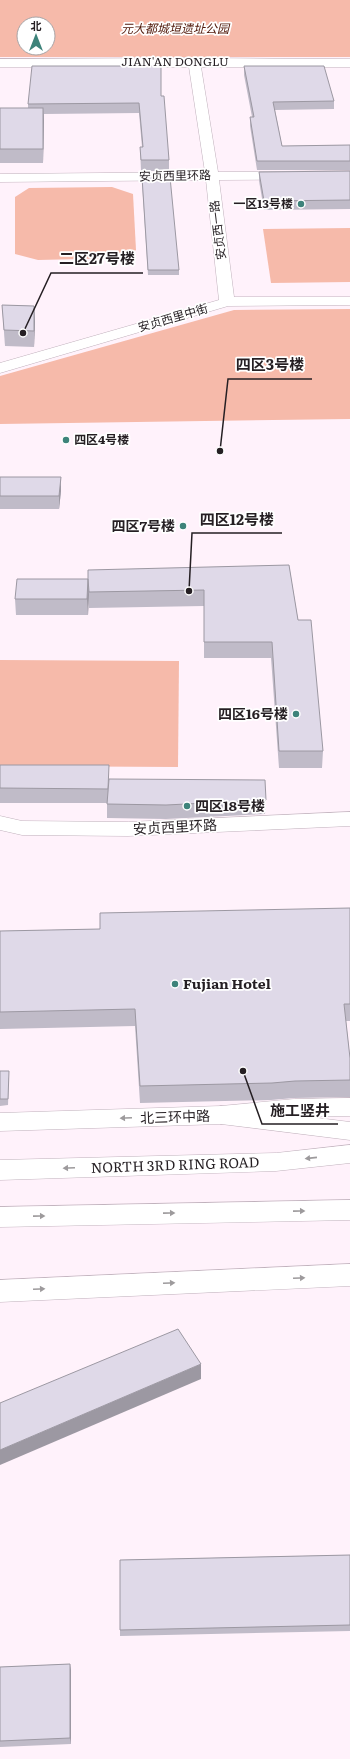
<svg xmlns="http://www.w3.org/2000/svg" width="350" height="1759" font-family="Literata,'Noto Sans SC',serif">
  <rect width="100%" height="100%" fill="#fff2fb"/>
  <g fill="#f6baaa" fill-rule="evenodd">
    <path d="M0,0H350V57H0ZM24,24H48V48H24Z"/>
    <polygon points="112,187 133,194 136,250 124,258 38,260 15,254 15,197 29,188"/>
    <polygon points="350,228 350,282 271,283 263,229"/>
    <polygon points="350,309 350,419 0,424 0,376 234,310"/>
    <polygon points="0,660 179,661 178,767 0,766"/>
  </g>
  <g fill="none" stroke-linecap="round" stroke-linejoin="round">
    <g stroke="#c0b1bc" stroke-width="1">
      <g id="minor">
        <polygon points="194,58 350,59 350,67 201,67 218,172 350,171 350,179 219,180 234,297 350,297 350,305 228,306 0,373 0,363 219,300 206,180 0,182 0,174 205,172 189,67 0,67 0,59"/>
        <polygon points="350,812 350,826 128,836 22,835 0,830 0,816 22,821 128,822"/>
      </g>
    </g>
    <g stroke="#c0b1bc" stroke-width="1">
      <g id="tertiary">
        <polygon points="350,1098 350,1116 294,1117 221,1124 0,1131 0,1113 221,1106 294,1099"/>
        <polygon points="350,1264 350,1286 0,1302 0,1280"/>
      </g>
    </g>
    <g stroke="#c0b1bc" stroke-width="1">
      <g id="trunk">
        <polygon points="221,1106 350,1122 350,1140 221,1124 212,1121 209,1115 212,1109"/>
        <polygon points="350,1145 350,1163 276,1171 0,1180 0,1160 276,1153"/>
        <polygon points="350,1200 350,1220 0,1227 0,1207"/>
      </g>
    </g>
    <use href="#minor" fill="#fff" fill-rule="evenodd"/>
    <use href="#tertiary" fill="#fff" fill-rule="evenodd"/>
    <use href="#trunk" fill="#fff" fill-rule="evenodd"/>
  </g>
  <g fill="#c0bbc8">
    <polygon points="244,66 334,101 334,109 275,110 282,146 350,145 350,170 257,170 250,126 250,117 252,117 244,75"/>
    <polygon points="161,96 169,160 169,171 141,171 140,147 142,147 139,113 44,114 43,163 0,163 0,108 28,108 28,104"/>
    <polygon points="350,171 350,209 264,210 259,181 259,172"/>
    <polygon points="142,182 179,270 179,275 148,275"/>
    <polygon points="2,305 34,306 35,322 34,347 5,346"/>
    <polygon points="0,477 61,477 61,491 59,509 0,509"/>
    <polygon points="289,565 298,620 323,751 322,768 279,768 271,658 204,658 204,606 89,608 89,596 88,615 16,615 15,599 88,579"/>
    <polygon points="0,765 266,800 265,814 166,819 107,818 107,803 0,803"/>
    <polygon points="350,908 350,1021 346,1021 350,1058 350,1097 294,1098 271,1100 140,1103 135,1026 0,1029 0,931 100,929"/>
    <polygon points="0,1071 9,1078 8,1105 0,1106"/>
    <polygon points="350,1555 350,1631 120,1636 120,1560"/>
    <polygon points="70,1664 71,1744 0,1747 0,1667"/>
  </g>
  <g fill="#9c98a2">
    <polygon points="43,108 44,121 43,163"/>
    <polygon points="34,306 35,322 34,347"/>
    <polygon points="61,477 61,491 59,509 59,496"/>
    <polygon points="88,579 89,595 88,615 87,599"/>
    <polygon points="201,1364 201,1379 0,1465 0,1450"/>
    <polygon points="70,1664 71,1670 71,1744 70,1738"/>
  </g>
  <g fill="#dfd9e8" stroke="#9c98a2">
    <polygon points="32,66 161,66 161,96 164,96 169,160 141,160 140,147 143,147 139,103 28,104"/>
    <polygon points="244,66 324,66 334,101 273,102 282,146 350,145 350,161 257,161 250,117 254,117"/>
    <rect x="0" y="108" width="43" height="41"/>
    <polygon points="350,171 350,200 264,201 259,172"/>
    <polygon points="142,177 170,177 179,270 148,270"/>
    <polygon points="2,305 34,306 34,331 4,330"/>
    <polygon points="0,477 61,477 59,496 0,496"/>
    <polygon points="289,565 298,620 311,620 323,751 279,751 272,642 204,642 204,590 89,592 88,579 87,599 15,599 17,579 88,579 88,570"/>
    <polygon points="0,765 109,765 108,789 0,788"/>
    <polygon points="109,779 265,780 266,800 166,805 107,804"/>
    <polygon points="350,908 350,1004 344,1004 350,1058 350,1080 295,1081 272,1083 140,1086 135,1009 0,1012 0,931 100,929 100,913"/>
    <polygon points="0,1071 9,1071 8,1099 0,1099"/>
    <polygon points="178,1329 201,1364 0,1450 0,1403"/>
    <polygon points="350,1555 350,1625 120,1630 120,1560"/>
    <polygon points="70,1664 70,1738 0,1741 0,1667"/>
  </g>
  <defs><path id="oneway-solid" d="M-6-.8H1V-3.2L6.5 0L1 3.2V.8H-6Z"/></defs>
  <g fill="#9d9a9c">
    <use href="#oneway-solid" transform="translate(126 1118) rotate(178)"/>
    <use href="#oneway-solid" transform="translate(311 1158) rotate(174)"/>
    <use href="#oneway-solid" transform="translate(69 1168) rotate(178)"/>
    <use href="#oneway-solid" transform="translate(299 1211) rotate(-1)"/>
    <use href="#oneway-solid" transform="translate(169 1213) rotate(-1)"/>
    <use href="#oneway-solid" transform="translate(39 1216) rotate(-1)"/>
    <use href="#oneway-solid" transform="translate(299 1278) rotate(-3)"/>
    <use href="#oneway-solid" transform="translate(169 1283) rotate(-3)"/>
    <use href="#oneway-solid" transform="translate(39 1289) rotate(-3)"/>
  </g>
  <g fill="#3d837a" stroke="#fff" stroke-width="1.5">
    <circle cx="301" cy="204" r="4"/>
    <circle cx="66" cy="440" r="4"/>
    <circle cx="183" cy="526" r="4"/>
    <circle cx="296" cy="714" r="4"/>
    <circle cx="187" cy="806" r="4"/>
    <circle cx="175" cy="984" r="4"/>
  </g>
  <g text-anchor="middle" stroke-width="3.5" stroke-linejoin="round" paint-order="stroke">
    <g font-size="12" font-style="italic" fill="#4f1708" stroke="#fff">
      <text x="175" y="33">元大都城垣遗址公园</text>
    </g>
    <g font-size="12" fill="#251f23" stroke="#fff">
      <text x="175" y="66">JIAN'AN DONGLU</text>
      <text transform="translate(175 176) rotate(-1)" y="4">安贞西里环路</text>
      <text transform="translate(218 230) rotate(-97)" y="4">安贞西一路</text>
      <text transform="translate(173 318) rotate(-16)" y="4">安贞西里中街</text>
    </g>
    <g font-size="12" font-weight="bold" fill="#251f23" stroke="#fff" text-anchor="end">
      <text x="293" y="208">一区13号楼</text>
      <text x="74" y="444" text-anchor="start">四区4号楼</text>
    </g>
    <g font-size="14" font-weight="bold" fill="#251f23" stroke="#fff" text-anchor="end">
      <text x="175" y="531">四区7号楼</text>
      <text x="288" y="719">四区16号楼</text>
      <text x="195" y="811" text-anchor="start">四区18号楼</text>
      <text x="183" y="989" text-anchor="start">Fujian Hotel</text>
    </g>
    <g font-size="14" fill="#251f23" stroke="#fff">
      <text transform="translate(175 827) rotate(-3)" y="5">安贞西里环路</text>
      <text transform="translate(175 1117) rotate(-2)" y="5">北三环中路</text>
      <text transform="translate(175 1165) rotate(-2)" y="5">NORTH 3RD RING ROAD</text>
    </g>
  </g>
  <path fill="none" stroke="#251f23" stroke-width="1.5" d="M23 333L51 273H143M220 451L228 379H312M189 591L192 533H282M243 1071L262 1124H338"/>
  <g fill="#251f23" stroke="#fff" stroke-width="1.5">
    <circle cx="23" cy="333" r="4"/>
    <circle cx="220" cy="451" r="4"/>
    <circle cx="189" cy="591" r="4"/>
    <circle cx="243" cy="1071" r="4"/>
  </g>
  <g font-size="15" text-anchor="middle" font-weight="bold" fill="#251f23" stroke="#fff" stroke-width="3.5" stroke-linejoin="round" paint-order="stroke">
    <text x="97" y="264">二区27号楼</text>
    <text x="270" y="370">四区3号楼</text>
    <text x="237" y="525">四区12号楼</text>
    <text x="300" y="1116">施工竖井</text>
  </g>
  <g transform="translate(36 36)"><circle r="19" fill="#ffffff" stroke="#a8a5a7"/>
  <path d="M0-3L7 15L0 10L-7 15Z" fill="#3d837a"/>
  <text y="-6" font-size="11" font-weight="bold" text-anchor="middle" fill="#251f23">北</text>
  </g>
</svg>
